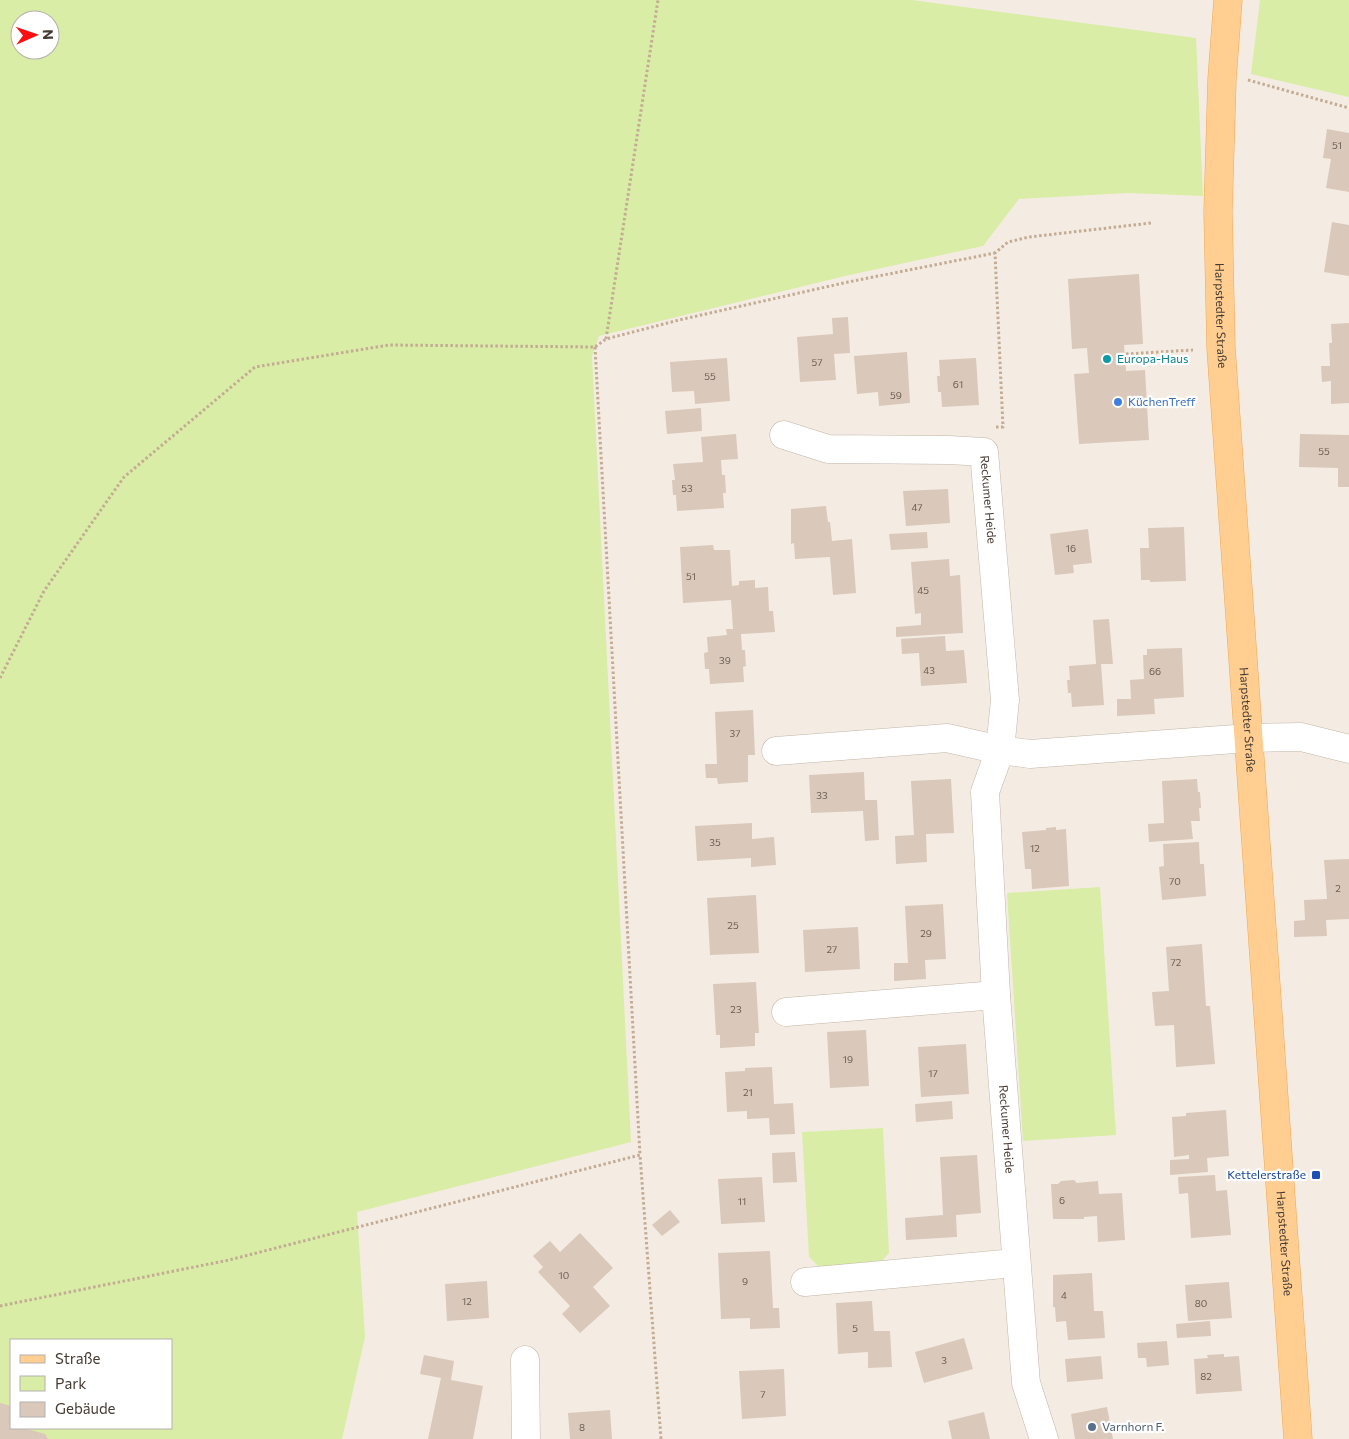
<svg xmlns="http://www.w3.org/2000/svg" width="1349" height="1439" font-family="Commissioner,sans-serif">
  <rect width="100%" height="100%" fill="#f4ece3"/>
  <g fill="#d9eda6" fill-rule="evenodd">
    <path d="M0,0H912L1196,38L1203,196L1128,193L1019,199L983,246L845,276L599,336L592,356L631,1142L357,1212L365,1337L342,1439H0ZM20,20H50V50H20ZM11,1340H171V1428H11Z"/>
    <polygon points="1260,0 1349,0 1349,97 1251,74"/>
    <polygon points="1100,887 1116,1135 1023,1141 1007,893"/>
    <polygon points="883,1128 889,1253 880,1263 819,1267 809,1257 802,1132"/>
  </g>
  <g fill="#dac8ba">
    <polygon points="1327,129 1349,133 1349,192 1326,188 1331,159 1323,158"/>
    <polygon points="1332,222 1349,225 1349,276 1324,272"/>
    <polygon points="1139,274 1143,344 1124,345 1126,371 1145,370 1149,440 1079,444 1074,374 1089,373 1087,348 1072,349 1068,279"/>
    <polygon points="848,317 850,353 834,354 836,380 800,382 797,337 833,334 832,318"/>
    <polygon points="1349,323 1349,403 1331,404 1331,381 1322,382 1321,366 1330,366 1329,343 1332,343 1331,324"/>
    <polygon points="907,352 910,403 879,406 878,392 857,394 854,356"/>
    <polygon points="727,358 730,401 695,404 694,391 672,392 670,362"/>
    <polygon points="976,358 979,405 942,407 941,392 938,392 937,376 940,376 939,360"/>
    <polygon points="701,408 702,431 667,434 665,411"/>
    <polygon points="736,434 738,459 721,460 722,475 725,475 726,493 723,493 724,508 677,511 676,495 673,495 672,480 675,480 673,464 703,462 701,437"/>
    <polygon points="1300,434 1349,435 1349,487 1338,487 1338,468 1299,467"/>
    <polygon points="948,489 950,523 906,526 903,491"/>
    <polygon points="826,506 828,522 830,522 832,541 852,539 856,593 833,595 830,557 795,559 794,543 791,544 791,509"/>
    <polygon points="1184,527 1186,581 1150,582 1150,580 1141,580 1140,548 1149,548 1148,528"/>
    <polygon points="1088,529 1092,563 1073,565 1074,573 1055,575 1050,534"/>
    <polygon points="927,532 928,548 891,550 889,534"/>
    <polygon points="713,545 714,550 730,550 732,586 739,585 739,581 755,580 755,588 768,587 769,611 773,611 775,632 741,634 742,650 745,650 746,666 743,667 744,682 710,684 709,669 705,669 704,653 708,652 707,637 727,635 726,629 733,629 731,600 683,603 680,547"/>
    <polygon points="949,559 950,576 960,575 963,633 896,637 896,627 921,625 921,613 915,614 911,562"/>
    <polygon points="1109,619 1113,664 1101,664 1104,705 1072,707 1071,693 1068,693 1067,680 1070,680 1069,666 1096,664 1093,620"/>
    <polygon points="945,636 946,651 964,650 967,683 921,686 919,653 902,654 901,639"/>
    <polygon points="1182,648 1184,697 1154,699 1155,714 1117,716 1117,699 1131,699 1130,680 1144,679 1143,655 1147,655 1147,649"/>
    <polygon points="753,710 755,755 748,755 748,782 718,784 717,778 706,778 705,764 717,764 715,712"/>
    <polygon points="864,772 865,800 877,800 879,840 865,841 863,811 811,813 809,775"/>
    <polygon points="951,779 954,833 926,834 927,862 896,864 895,836 914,835 911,781"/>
    <polygon points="1197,779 1198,792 1200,792 1201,808 1199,808 1200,821 1191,821 1193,839 1149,842 1148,824 1164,823 1162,781"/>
    <polygon points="752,823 752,839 774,837 776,865 751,867 751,858 697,861 695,826"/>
    <polygon points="1056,827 1056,830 1066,829 1069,886 1032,889 1031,869 1025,869 1022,832 1046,830 1046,828"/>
    <polygon points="1199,842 1200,864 1204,864 1206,896 1162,900 1159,867 1164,866 1163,844"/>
    <polygon points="1349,859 1349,919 1326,920 1327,936 1294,937 1294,921 1305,920 1304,900 1327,899 1324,860"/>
    <polygon points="756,895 759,953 710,955 707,898"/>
    <polygon points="943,904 946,959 925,960 926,979 894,981 894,963 908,963 905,906"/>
    <polygon points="858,927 860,969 805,972 803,930"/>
    <polygon points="1202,944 1206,1006 1210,1006 1215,1064 1176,1067 1174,1025 1155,1026 1152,992 1169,991 1166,947"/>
    <polygon points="756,982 759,1033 755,1033 755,1046 720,1048 720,1035 716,1035 713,984"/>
    <polygon points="866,1030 869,1086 830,1088 827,1032"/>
    <polygon points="966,1044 969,1094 921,1097 918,1047"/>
    <polygon points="772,1067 774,1104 793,1103 795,1134 770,1135 769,1118 747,1119 747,1111 727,1112 725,1072 745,1071 745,1068"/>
    <polygon points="952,1101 953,1119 916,1122 915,1104"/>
    <polygon points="1226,1110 1229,1156 1207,1158 1208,1172 1170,1175 1170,1160 1189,1159 1189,1155 1174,1157 1172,1117 1186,1116 1186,1113"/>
    <polygon points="795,1152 797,1182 773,1183 772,1153"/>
    <polygon points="977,1155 981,1213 956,1215 957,1237 906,1240 905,1218 943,1215 940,1157"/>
    <polygon points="1215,1175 1216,1191 1227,1190 1231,1235 1191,1238 1188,1193 1179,1194 1178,1177"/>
    <polygon points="762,1177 765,1222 721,1224 718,1179"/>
    <polygon points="1074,1180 1077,1183 1098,1181 1099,1194 1122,1193 1125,1240 1098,1242 1097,1216 1084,1217 1084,1219 1053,1219 1051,1184 1058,1184 1061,1181"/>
    <polygon points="670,1210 680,1222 662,1236 652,1225"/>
    <polygon points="580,1233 613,1268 593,1287 610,1306 580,1333 562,1314 570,1306 538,1272 543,1267 533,1256 550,1241 560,1252"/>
    <polygon points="770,1251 773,1308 779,1308 780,1328 750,1329 750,1318 721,1319 718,1253"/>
    <polygon points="1092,1273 1094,1311 1103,1311 1105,1338 1068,1340 1066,1321 1056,1322 1055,1307 1053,1307 1053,1275"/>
    <polygon points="487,1281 489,1318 447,1321 445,1284"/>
    <polygon points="1229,1282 1232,1318 1188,1321 1185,1285"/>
    <polygon points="872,1301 874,1331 890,1331 892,1367 868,1368 868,1352 838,1354 836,1303"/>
    <polygon points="1210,1321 1211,1336 1177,1338 1176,1324"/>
    <polygon points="964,1338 973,1369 924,1383 915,1352"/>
    <polygon points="1167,1341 1169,1365 1147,1367 1146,1358 1138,1358 1137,1343"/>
    <polygon points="1224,1354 1224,1357 1239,1356 1242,1391 1196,1394 1194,1359 1208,1358 1207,1355"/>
    <polygon points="424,1355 454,1361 451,1380 483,1386 473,1439 428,1439 441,1378 420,1374"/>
    <polygon points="1101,1356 1103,1379 1067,1382 1065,1359"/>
    <polygon points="784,1369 786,1416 742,1419 739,1371"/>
    <polygon points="0,1403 11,1406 11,1428 24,1428 45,1434 48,1439 0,1439"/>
    <polygon points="1107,1407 1113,1439 1075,1439 1071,1414"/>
    <polygon points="610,1410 612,1439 570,1439 568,1413"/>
    <polygon points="984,1412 990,1439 952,1439 948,1421"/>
  </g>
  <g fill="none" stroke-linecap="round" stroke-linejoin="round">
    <g stroke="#c3b5a7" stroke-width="29">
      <g id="minor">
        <path id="s1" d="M784,435L828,449L949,450L984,452L1005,700L1000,750L985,792L996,995L1026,1383L1044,1439"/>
        <polyline points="776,751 947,738 1000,750 1030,754 1249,738 1301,737 1349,749"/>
        <polyline points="786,1012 996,995"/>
        <polyline points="805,1282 1015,1263"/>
        <polyline points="525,1360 526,1439"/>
      </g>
    </g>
    <g stroke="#f1a853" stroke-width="29">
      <g id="major">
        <path id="s2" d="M1228,0L1222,79L1218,212L1221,348L1298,1439"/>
      </g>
    </g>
    <g stroke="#c3ab94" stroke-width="3" stroke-dasharray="2.5 2.5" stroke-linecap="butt">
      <polyline points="1248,80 1349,108"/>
      <polyline points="606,339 658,0"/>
      <polyline points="595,347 640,1155"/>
      <polyline points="1126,354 1193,350"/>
      <polyline points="996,427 1003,427 995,253 1008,242 1029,237 1151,223"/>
      <polyline points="0,678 44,591 124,477 255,367 389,345 595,347 606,339 679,320 848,282 995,253"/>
      <polyline points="0,1306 229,1260 640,1155 661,1439"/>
    </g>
    <use href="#minor" stroke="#fff" stroke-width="28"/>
    <use href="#major" stroke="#ffce90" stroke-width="28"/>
  </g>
  <circle fill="#0f9aa8" stroke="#fff" stroke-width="2" cx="1107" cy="359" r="5"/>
  <circle fill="#3f7fe0" stroke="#fff" stroke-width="2" cx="1118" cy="402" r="5"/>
  <rect fill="#1a4fb4" stroke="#fff" stroke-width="2" x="1311" y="1170" width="10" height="10" rx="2.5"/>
  <circle fill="#5c6f8a" stroke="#fff" stroke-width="2" cx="1092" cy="1427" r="5"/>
  <g text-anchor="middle" stroke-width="4.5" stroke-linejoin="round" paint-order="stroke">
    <g font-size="10" fill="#6b5e54">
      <text x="1337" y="149">51</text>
      <text x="817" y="366">57</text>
      <text x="710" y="380">55</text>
      <text x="958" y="388">61</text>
      <text x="896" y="399">59</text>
      <text x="1324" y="455">55</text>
      <text x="687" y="492">53</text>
      <text x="917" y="511">47</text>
      <text x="1071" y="552">16</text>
      <text x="691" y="580">51</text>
      <text x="923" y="594">45</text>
      <text x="725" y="664">39</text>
      <text x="929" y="674">43</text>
      <text x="1155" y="675">66</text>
      <text x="735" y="737">37</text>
      <text x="822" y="799">33</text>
      <text x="715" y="846">35</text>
      <text x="1035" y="852">12</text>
      <text x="1175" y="885">70</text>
      <text x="1338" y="892">2</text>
      <text x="733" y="929">25</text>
      <text x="926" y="937">29</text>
      <text x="832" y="953">27</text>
      <text x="1176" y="966">72</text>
      <text x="736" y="1013">23</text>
      <text x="848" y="1063">19</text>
      <text x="933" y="1077">17</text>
      <text x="748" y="1096">21</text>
      <text x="1062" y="1204">6</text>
      <text x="742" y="1205">11</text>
      <text x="564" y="1279">10</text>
      <text x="745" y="1285">9</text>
      <text x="1064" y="1299">4</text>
      <text x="467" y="1305">12</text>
      <text x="1201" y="1307">80</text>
      <text x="855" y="1332">5</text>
      <text x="944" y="1364">3</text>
      <text x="1206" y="1380">82</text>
      <text x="763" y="1398">7</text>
      <text x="582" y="1431">8</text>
    </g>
    <g font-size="12" fill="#463b32" stroke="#fff">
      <text dy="4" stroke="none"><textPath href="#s2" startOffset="316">Harpstedter Straße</textPath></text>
      <text dy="4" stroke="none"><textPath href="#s1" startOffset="250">Reckumer Heide</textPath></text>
      <text dy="4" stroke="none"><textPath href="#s2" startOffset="721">Harpstedter Straße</textPath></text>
      <text dy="4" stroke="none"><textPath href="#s1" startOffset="884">Reckumer Heide</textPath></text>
      <text dy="4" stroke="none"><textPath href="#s2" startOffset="1246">Harpstedter Straße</textPath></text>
    </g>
    <g font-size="12" fill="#0d838f" stroke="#fff" text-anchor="start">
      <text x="1117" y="363">Europa-Haus</text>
    </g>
    <g font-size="12" fill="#366cbe" stroke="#fff" text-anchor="start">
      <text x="1128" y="406">KüchenTreff</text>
    </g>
    <g font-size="12" fill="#164399" stroke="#fff" text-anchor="end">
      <text x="1306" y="1179">Kettelerstraße</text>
    </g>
    <g font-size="12" fill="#4e5e75" stroke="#fff" text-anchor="start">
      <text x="1102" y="1431">Varnhorn F.</text>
    </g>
  </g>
  <rect x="10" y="1339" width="162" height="90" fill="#ffffff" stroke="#b5b1ad"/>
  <rect x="20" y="1355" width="25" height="8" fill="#ffce90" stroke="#b5b1ad"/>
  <text x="55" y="1364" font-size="15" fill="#463b32">Straße</text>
  <rect x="20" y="1376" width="25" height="15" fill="#d9eda6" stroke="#b5b1ad"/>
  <text x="55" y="1389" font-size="15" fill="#463b32">Park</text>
  <rect x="20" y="1402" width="25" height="15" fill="#dac8ba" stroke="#b5b1ad"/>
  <text x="55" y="1414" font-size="15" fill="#463b32">Gebäude</text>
  <g transform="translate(35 35) rotate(88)"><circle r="24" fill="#ffffff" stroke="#b5b1ad"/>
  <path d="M0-4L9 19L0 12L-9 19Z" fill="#ff0e11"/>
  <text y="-8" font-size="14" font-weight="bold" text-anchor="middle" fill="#463b32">N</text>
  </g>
</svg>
